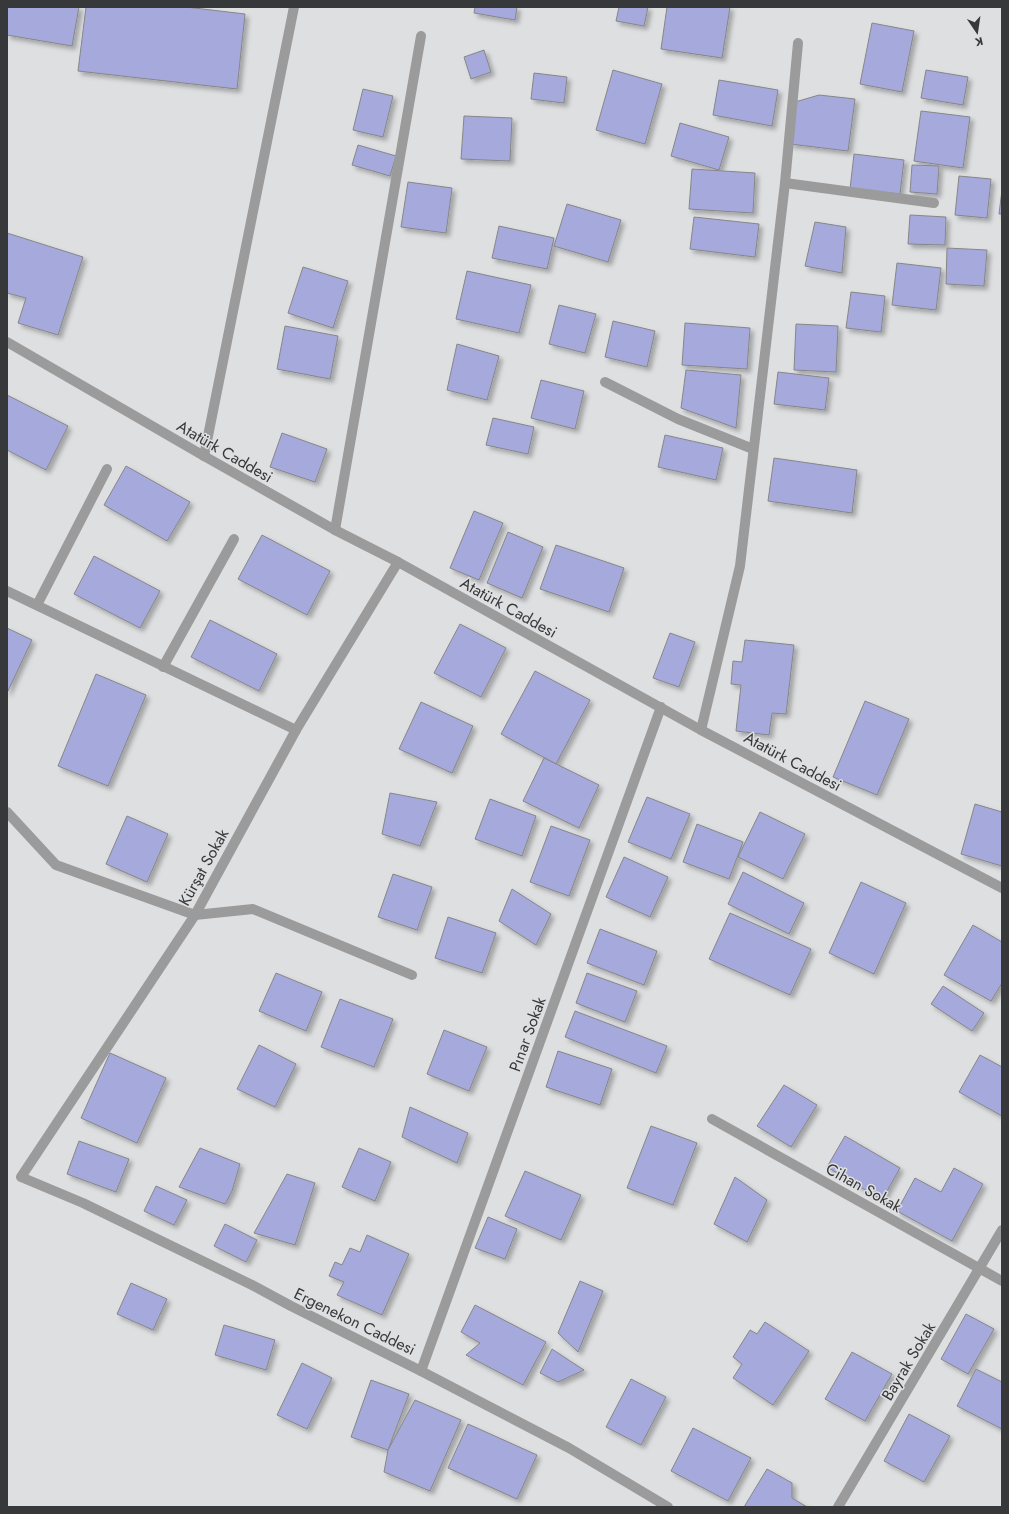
<svg xmlns="http://www.w3.org/2000/svg" width="1009" height="1514" font-family="Jost,sans-serif">
  <defs>
    <filter id="shadow"><feDropShadow dx="3.5" dy="3.5" stdDeviation="2" flood-color="#0004"/></filter>
  </defs>
  <rect width="100%" height="100%" fill="#dedfe1"/>
  <g fill="#a6a9dc" stroke="#868688" filter="url(#shadow)">
    <polygon points="7,7 79,7 72,46 7,35"/>
    <polygon points="86,7 186,7 245,14 237,89 78,71"/>
    <polygon points="475,7 517,7 515,20 474,13"/>
    <polygon points="619,7 648,7 644,26 616,21"/>
    <polygon points="667,7 730,7 722,58 661,49"/>
    <polygon points="872,23 914,31 902,92 860,84"/>
    <polygon points="484,50 491,72 471,79 464,57"/>
    <polygon points="613,70 662,84 645,144 596,130"/>
    <polygon points="926,70 968,77 963,105 921,98"/>
    <polygon points="534,73 567,77 564,103 531,99"/>
    <polygon points="719,80 778,90 772,126 713,115"/>
    <polygon points="363,89 393,96 383,137 353,130"/>
    <polygon points="819,95 855,99 848,151 790,144 795,102"/>
    <polygon points="921,111 970,117 963,168 914,161"/>
    <polygon points="464,116 512,118 510,161 461,159"/>
    <polygon points="680,123 729,137 719,170 671,156"/>
    <polygon points="358,145 396,156 390,176 352,165"/>
    <polygon points="854,154 904,160 900,194 850,189"/>
    <polygon points="912,165 939,166 937,194 910,192"/>
    <polygon points="692,169 755,173 753,213 689,209"/>
    <polygon points="959,176 991,179 987,218 955,215"/>
    <polygon points="408,182 452,188 446,233 401,227"/>
    <polygon points="1002,190 1002,214 999,214"/>
    <polygon points="567,204 621,220 608,262 554,246"/>
    <polygon points="910,215 946,217 945,245 908,244"/>
    <polygon points="694,217 759,224 755,257 690,249"/>
    <polygon points="815,222 846,227 842,273 805,266"/>
    <polygon points="499,226 554,238 547,269 492,258"/>
    <polygon points="7,233 83,257 58,335 18,323 26,298 7,293"/>
    <polygon points="947,248 987,250 984,286 946,284"/>
    <polygon points="897,263 941,268 936,310 892,305"/>
    <polygon points="303,267 348,281 333,328 288,313"/>
    <polygon points="467,271 531,285 519,333 456,319"/>
    <polygon points="851,292 885,296 881,332 846,328"/>
    <polygon points="559,305 596,314 585,353 549,344"/>
    <polygon points="613,321 655,331 647,367 605,357"/>
    <polygon points="685,323 750,328 747,369 682,365"/>
    <polygon points="796,324 838,326 836,372 794,370"/>
    <polygon points="285,326 338,336 330,379 277,369"/>
    <polygon points="457,344 499,356 487,400 447,390"/>
    <polygon points="686,370 741,375 736,428 681,408"/>
    <polygon points="778,372 829,378 825,410 774,404"/>
    <polygon points="541,380 584,391 575,429 531,418"/>
    <polygon points="7,395 68,426 46,470 7,450"/>
    <polygon points="493,418 534,427 528,454 486,445"/>
    <polygon points="282,433 327,449 315,482 270,467"/>
    <polygon points="665,435 723,448 716,480 658,467"/>
    <polygon points="774,458 857,470 852,513 768,501"/>
    <polygon points="126,466 190,502 167,541 104,505"/>
    <polygon points="474,511 503,523 479,580 450,568"/>
    <polygon points="508,532 543,547 522,598 487,583"/>
    <polygon points="262,535 330,571 307,615 238,579"/>
    <polygon points="556,545 624,568 609,612 540,589"/>
    <polygon points="94,556 160,591 140,628 74,594"/>
    <polygon points="210,620 277,654 259,691 191,657"/>
    <polygon points="460,624 506,648 481,697 434,673"/>
    <polygon points="7,628 32,640 7,693"/>
    <polygon points="670,633 695,642 679,687 653,678"/>
    <polygon points="745,640 794,645 786,714 772,713 769,735 736,731 741,685 731,684 733,661 742,662"/>
    <polygon points="535,671 590,700 556,764 501,734"/>
    <polygon points="96,674 146,695 108,786 58,766"/>
    <polygon points="865,701 909,719 877,795 833,777"/>
    <polygon points="421,702 473,726 452,773 399,749"/>
    <polygon points="544,758 599,785 579,828 523,801"/>
    <polygon points="390,793 437,802 420,846 382,834"/>
    <polygon points="647,797 690,814 671,859 628,842"/>
    <polygon points="490,799 536,816 522,856 475,839"/>
    <polygon points="975,804 1002,812 1002,866 961,854"/>
    <polygon points="760,812 805,834 783,879 738,857"/>
    <polygon points="127,816 168,834 147,882 106,864"/>
    <polygon points="697,824 743,842 729,879 683,862"/>
    <polygon points="551,826 590,840 569,896 530,882"/>
    <polygon points="624,857 668,877 650,917 606,897"/>
    <polygon points="743,872 804,903 789,934 728,904"/>
    <polygon points="393,874 432,887 417,930 378,917"/>
    <polygon points="861,882 906,903 874,974 829,953"/>
    <polygon points="512,889 551,914 536,945 499,921"/>
    <polygon points="730,913 811,949 790,995 709,959"/>
    <polygon points="448,917 496,933 482,973 435,958"/>
    <polygon points="973,925 1002,942 1002,983 991,1001 944,975"/>
    <polygon points="600,929 657,951 644,985 587,963"/>
    <polygon points="276,973 322,992 306,1031 259,1011"/>
    <polygon points="587,973 637,991 625,1022 576,1003"/>
    <polygon points="943,986 984,1013 972,1031 931,1004"/>
    <polygon points="340,999 393,1019 374,1067 321,1047"/>
    <polygon points="575,1011 667,1046 656,1073 565,1037"/>
    <polygon points="444,1030 487,1047 469,1091 427,1074"/>
    <polygon points="259,1045 296,1064 275,1107 237,1089"/>
    <polygon points="558,1051 612,1069 600,1105 546,1087"/>
    <polygon points="110,1053 166,1078 137,1143 81,1118"/>
    <polygon points="980,1055 1002,1067 1002,1116 959,1092"/>
    <polygon points="784,1085 817,1105 791,1147 757,1126"/>
    <polygon points="410,1107 468,1133 457,1163 402,1137"/>
    <polygon points="651,1126 697,1143 673,1205 627,1188"/>
    <polygon points="845,1136 900,1168 882,1200 827,1167"/>
    <polygon points="79,1141 129,1159 116,1192 67,1174"/>
    <polygon points="200,1148 240,1164 232,1191 225,1204 179,1187"/>
    <polygon points="359,1148 391,1162 375,1201 342,1187"/>
    <polygon points="954,1168 983,1184 952,1241 897,1211 915,1178 941,1192"/>
    <polygon points="525,1171 581,1195 561,1240 505,1216"/>
    <polygon points="287,1174 315,1183 295,1245 254,1233"/>
    <polygon points="735,1177 767,1200 747,1242 714,1224"/>
    <polygon points="156,1186 187,1200 174,1225 144,1211"/>
    <polygon points="488,1217 517,1229 505,1259 475,1248"/>
    <polygon points="225,1224 257,1240 246,1262 214,1246"/>
    <polygon points="367,1235 409,1254 382,1315 337,1295 344,1282 329,1276 335,1262 342,1265 350,1248 360,1252"/>
    <polygon points="580,1281 603,1291 578,1352 558,1333"/>
    <polygon points="131,1283 167,1299 153,1330 117,1314"/>
    <polygon points="475,1305 546,1342 523,1385 466,1355 480,1343 461,1332"/>
    <polygon points="966,1314 994,1329 968,1374 941,1359"/>
    <polygon points="765,1322 809,1351 773,1405 733,1378 742,1364 733,1357 750,1330 757,1334"/>
    <polygon points="224,1325 275,1340 266,1370 215,1355"/>
    <polygon points="552,1349 570,1361 584,1370 558,1382 540,1373"/>
    <polygon points="852,1352 892,1374 865,1421 825,1399"/>
    <polygon points="302,1363 332,1378 307,1429 277,1415"/>
    <polygon points="976,1369 1002,1382 1002,1429 957,1406"/>
    <polygon points="631,1379 666,1397 641,1445 606,1427"/>
    <polygon points="371,1380 409,1394 388,1450 351,1437"/>
    <polygon points="415,1400 461,1420 430,1491 384,1472 388,1450"/>
    <polygon points="909,1414 950,1436 924,1482 884,1461"/>
    <polygon points="468,1424 537,1455 517,1499 448,1468"/>
    <polygon points="693,1428 751,1458 728,1501 671,1471"/>
    <polygon points="767,1469 792,1483 792,1498 807,1507 744,1507"/>
  </g>
  <g fill="none" stroke-linecap="round" stroke-linejoin="round">
    <g stroke="#9c9b9b" stroke-width="10">
      <polyline points="785,183 934,203"/>
      <polyline points="7,342 204,456 335,530 398,562 701,730 1002,888"/>
      <polyline points="605,382 678,419 753,449"/>
      <polyline points="204,456 294,7"/>
      <polyline points="335,530 421,36"/>
      <polyline points="398,562 296,730 195,915 21,1177 83,1203 252,1285 291,1306 421,1371 569,1448 668,1507"/>
      <polyline points="7,591 296,730"/>
      <polyline points="37,605 107,469"/>
      <polyline points="163,667 234,539"/>
      <polyline points="701,730 740,566 785,183 798,43"/>
      <polyline points="7,812 56,865 195,915 253,909 412,975"/>
      <polyline points="712,1119 1002,1281"/>
      <polyline points="421,1371 661,707"/>
      <polyline points="838,1507 1002,1230"/>
    </g>
  </g>
  <g text-anchor="middle" stroke-width="3" stroke-linejoin="round" paint-order="stroke">
    <g font-size="16" fill="#373839" stroke="#dedfe1">
      <text transform="translate(225 451) rotate(30)" y="6">Atatürk Caddesi</text>
      <text transform="translate(509 607) rotate(29)" y="6">Atatürk Caddesi</text>
      <text transform="translate(793 761) rotate(28)" y="6">Atatürk Caddesi</text>
      <text transform="translate(203 867) rotate(-61)" y="6">Kürşat Sokak</text>
      <text transform="translate(527 1034) rotate(-70)" y="6">Pınar Sokak</text>
      <text transform="translate(864 1187) rotate(29)" y="6">Cihan Sokak</text>
      <text transform="translate(355 1321) rotate(26)" y="6">Ergenekon Caddesi</text>
      <text transform="translate(908 1361) rotate(-59)" y="6">Bayrak Sokak</text>
    </g>
  </g>
  <rect width="1009" height="1514" fill="none" stroke="#373839" stroke-width="16"/>
  <g transform="translate(977 32) rotate(167)" stroke="#dedfe1" stroke-width="3" paint-order="stroke">
  <path d="M0-3L7 15L0 10L-7 15Z" fill="#373839"/>
  <text y="-6" font-size="11" font-weight="bold" text-anchor="middle" fill="#373839">K</text>
  </g>
</svg>
